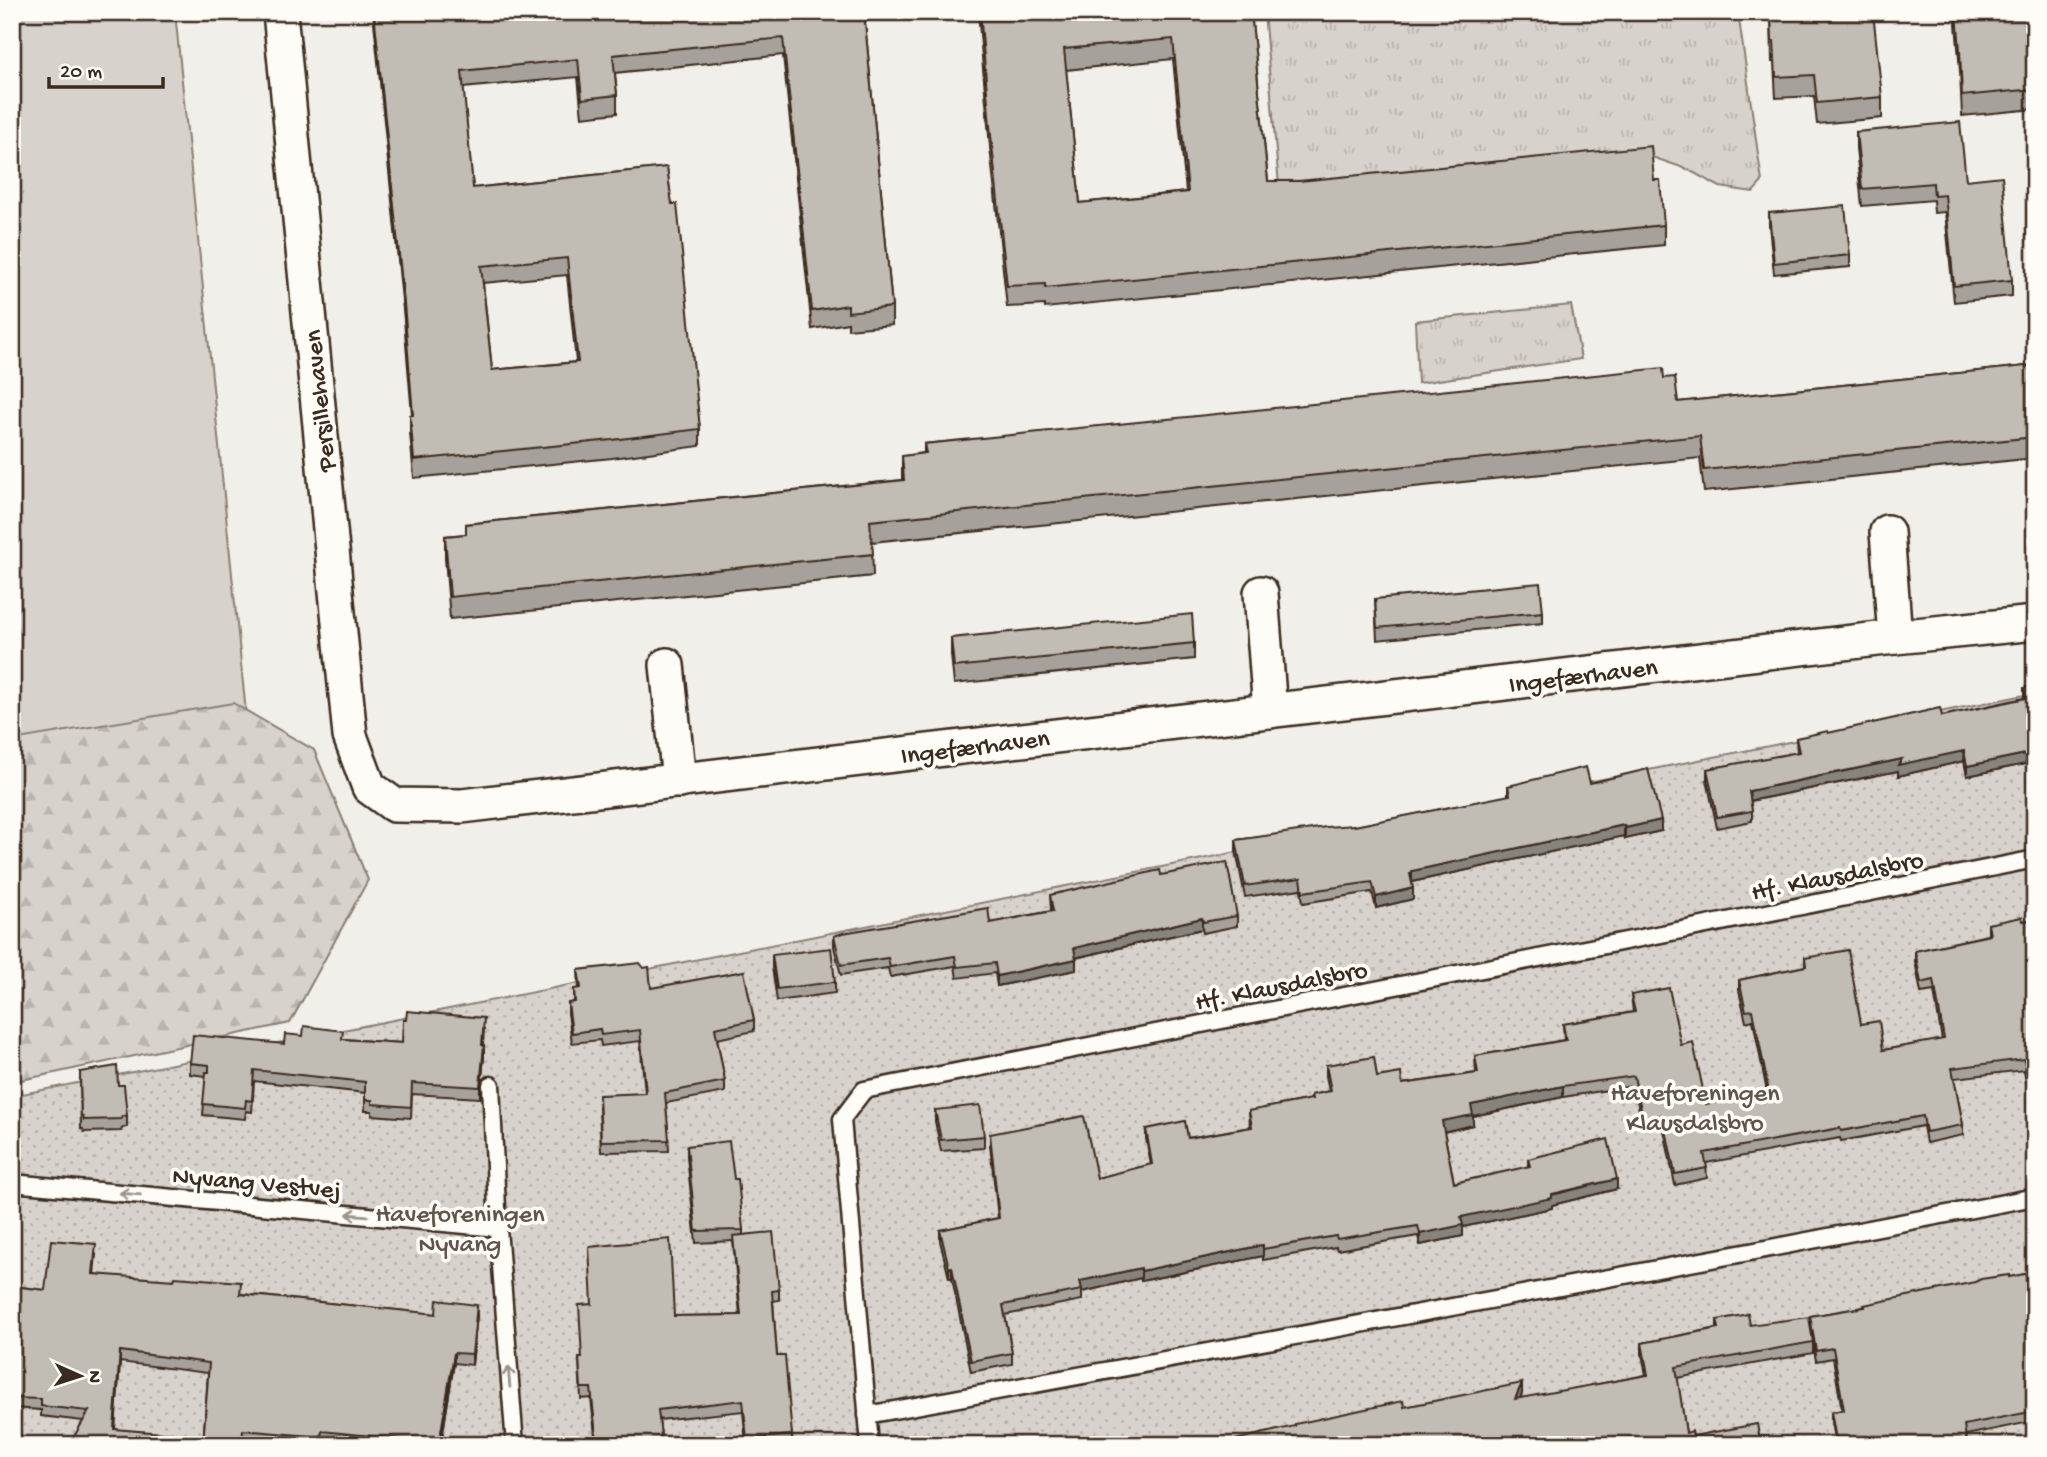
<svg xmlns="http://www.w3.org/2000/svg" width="2047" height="1457" font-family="'Gochi Hand',sans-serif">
  <defs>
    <pattern id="forest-firs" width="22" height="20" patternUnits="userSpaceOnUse" patternTransform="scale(1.75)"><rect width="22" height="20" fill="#d7d2cc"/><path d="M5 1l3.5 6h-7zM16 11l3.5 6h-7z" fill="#b9b4af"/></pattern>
    <pattern id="park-tufts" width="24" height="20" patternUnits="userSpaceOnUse" patternTransform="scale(1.75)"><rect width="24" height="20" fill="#d7d2cc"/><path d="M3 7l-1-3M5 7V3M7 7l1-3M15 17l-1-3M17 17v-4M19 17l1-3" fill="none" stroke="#b9b4af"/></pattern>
    <pattern id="garden-dots" width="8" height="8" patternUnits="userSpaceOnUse" patternTransform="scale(1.75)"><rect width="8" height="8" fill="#d7d2cc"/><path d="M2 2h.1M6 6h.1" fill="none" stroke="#b9b4af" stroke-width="1.8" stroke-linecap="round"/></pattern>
  </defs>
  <rect width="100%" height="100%" fill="#f1efea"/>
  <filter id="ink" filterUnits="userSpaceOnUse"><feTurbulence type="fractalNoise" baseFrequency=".0143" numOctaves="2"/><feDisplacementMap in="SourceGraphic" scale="14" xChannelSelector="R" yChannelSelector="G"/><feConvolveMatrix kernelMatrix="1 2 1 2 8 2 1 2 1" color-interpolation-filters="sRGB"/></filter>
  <g filter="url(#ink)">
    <polygon fill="#d7d2cc" stroke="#897e75" stroke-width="2" points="12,12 175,12 253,782 12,830"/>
    <polygon fill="url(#forest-firs)" stroke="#897e75" stroke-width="2" points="233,703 314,750 368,880 290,1023 12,1082 12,740"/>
    <g fill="url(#park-tufts)" stroke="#897e75" stroke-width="2">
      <polygon points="1264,12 1738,12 1762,182 1753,192 1720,187 1687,169 1649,156 1279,186"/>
      <polygon points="1571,305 1581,359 1418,383 1415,321"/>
    </g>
    <polygon fill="url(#garden-dots)" stroke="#897e75" stroke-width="2" points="2035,693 2035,1445 12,1445 12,1096"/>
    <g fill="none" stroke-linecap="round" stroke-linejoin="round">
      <g stroke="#3b2a1e" stroke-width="21">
        <g id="service">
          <polyline points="491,1085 498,1228 515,1445"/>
          <polyline points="12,1183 498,1228"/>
          <polyline points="867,1415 1755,1251 2035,1197"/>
          <polyline points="870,1445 842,1119 864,1090 1687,929 2035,859"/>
        </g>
      </g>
      <g stroke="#3b2a1e" stroke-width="38">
        <g id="minor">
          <polyline points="280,12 350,736 369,787 394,805 462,806 1895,637 2035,623"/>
          <polyline points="1887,532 1895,637"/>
          <polyline points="1261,593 1270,711"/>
          <polyline points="667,665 679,781"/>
        </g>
      </g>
      <use href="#service" stroke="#fdfcf7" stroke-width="16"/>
      <use href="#minor" stroke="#fdfcf7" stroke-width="33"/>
    </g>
    <g fill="#a6a29b" stroke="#3b2a1e" stroke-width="2" fill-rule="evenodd">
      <path d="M373,12H864L892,307V325L848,329V323L812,329L783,55L615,73L617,95V113L582,117L578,77L463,88L473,188L667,167L700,429V446L612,458L414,478L410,433V415H412L404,320ZM567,275L576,362L492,370L483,283Z"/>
      <path d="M978,12H1251L1268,181L1654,180L1664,225V245L1045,308V305L1007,307L990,147ZM1173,59L1186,192L1080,203L1066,70Z"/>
      <polygon points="1771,12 1882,97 1882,118 1817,124 1814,96 1776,98 1774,62 1772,62"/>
      <polygon points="1955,12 2035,12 2035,109 1962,116 1960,71"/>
      <polygon points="1856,132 1966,180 2012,280 2012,296 1954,302 1945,212 1934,213 1933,200 1862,206 1856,148"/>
      <polygon points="1769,213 1850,255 1850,267 1774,274 1769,225"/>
      <polygon points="2035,365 2035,458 1704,492 1700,458 872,542 873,576 450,619 445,558 445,536 466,534 466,524 902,480 902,456 924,453 924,444 1664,378 1678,402"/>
      <polygon points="1375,599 1543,612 1543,623 1377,640"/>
      <polygon points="951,638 1194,643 1194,659 954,684 951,655"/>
      <polygon points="2035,685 2035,762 1967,776 1964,761 1898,776 1898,771 1750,801 1752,811 1752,821 1717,828 1707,780 1707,769 1797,753 1796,738 1942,716 2024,698 2024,688"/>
      <polygon points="1590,783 1661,831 1625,839 1624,836 1412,882 1413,899 1376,908 1372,892 1303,903 1301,889 1245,897 1236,851 1236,840 1355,826 1508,796 1508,786"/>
      <polygon points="1161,875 1237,916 1237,926 1203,933 1202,929 1076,958 1076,970 997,986 995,973 957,978 955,966 890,977 888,968 841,975 834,947 834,936 990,923 1051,911 1050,895"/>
      <polygon points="2035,919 2035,1111 2032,1112 2024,1070 1954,1078 1963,1125 1963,1135 1926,1143 1923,1126 1841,1141 1840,1138 1706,1163 1707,1178 1675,1185 1663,1125 1643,1129 1634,1086 1563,1097 1473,1116 1473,1125 1444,1132 1454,1183 1528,1167 1528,1159 1617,1189 1552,1205 1552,1208 1463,1227 1463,1236 1420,1245 1418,1236 1337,1250 1336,1247 1263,1260 1263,1256 1141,1281 1141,1278 1082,1292 1082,1300 1005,1315 1012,1353 1012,1364 971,1372 952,1278 949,1278 940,1241 940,1230 998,1218 990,1145 990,1134 1097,1178 1151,1165 1146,1139 1146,1129 1188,1138 1250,1127 1249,1111 1311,1099 1311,1095 1329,1091 1326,1076 1326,1065 1377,1077 1402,1084 1476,1073 1475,1056 1564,1040 1563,1024 1633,1012 1631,995 1681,1045 1706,1104 1767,1092 1753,1020 1746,1022 1739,990 1739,980 1805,966 1805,958 1883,1050 1942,1040 1934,991 1921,993 1915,961 1915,951 1988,935 1988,924 2023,921"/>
      <polygon points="772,955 835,982 835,993 777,1001 772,967"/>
      <polygon points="578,970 651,988 754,1020 754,1031 717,1039 725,1081 725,1092 666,1103 669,1151 601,1152 599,1106 645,1093 640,1041 601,1046 600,1040 572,1043 568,1013 568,1003 574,1002 574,989 579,989"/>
      <polygon points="484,1029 483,1045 484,1056 480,1098 412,1094 411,1118 372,1115 372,1111 365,1111 365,1093 254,1081 252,1112 246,1111 245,1119 203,1115 206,1076 190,1074 190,1063 284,1044 343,1039 402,1043"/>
      <polygon points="80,1072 118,1085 127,1116 127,1127 122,1128 121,1131 84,1132 83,1129 81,1129"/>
      <polygon points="935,1110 984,1136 984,1148 941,1151 935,1121"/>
      <polygon points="687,1146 734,1179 743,1230 743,1235 779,1290 779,1300 773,1301 777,1356 792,1435 792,1445 746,1445 743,1411 659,1420 662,1445 596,1445 591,1398 581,1399 579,1358 581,1358 674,1316 740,1315 733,1241 696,1243 687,1157"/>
      <polygon points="96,1255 94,1274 241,1294 436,1314 477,1315 472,1365 454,1363 442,1438 502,1445 350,1445 322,1442 322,1445 285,1445 243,1441 242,1445 203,1445 208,1373 120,1362 115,1429 175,1445 83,1421 41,1416 41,1410 12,1408 12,1286 45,1290"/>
      <polygon points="2035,1272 2035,1421 1966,1435 1967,1445 1835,1445 1831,1422 1831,1412 1842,1410 1833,1358 1816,1361 1813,1343 1813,1353 1677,1378 1686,1433 1693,1436 1404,1407 1522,1393 1520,1399 1646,1375 1642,1354 1642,1343 1717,1328 1717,1320 1750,1325 1810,1325 1810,1316 1864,1307"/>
    </g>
    <g fill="#87847e" stroke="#3b2a1e" stroke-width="2">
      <polygon points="1964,751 1964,761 1898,776 1898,771 1749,801 1749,791 1902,759"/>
      <polygon points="2035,752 2035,762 1967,776 1967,766"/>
      <polygon points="1661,820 1661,831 1625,839 1625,828"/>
      <polygon points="1624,825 1624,836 1412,882 1412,871"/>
      <polygon points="1413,888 1413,899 1376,908 1376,897"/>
      <polygon points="1202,918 1202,929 1074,958 1074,948"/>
      <polygon points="1076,959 1076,970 997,986 997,976"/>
      <polygon points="484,1045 484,1056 480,1098 480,1087"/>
      <polygon points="1563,1086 1563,1097 1473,1116 1473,1125 1442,1132 1442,1121 1471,1105"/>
      <polygon points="1617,1179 1617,1189 1552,1205 1552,1208 1463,1227 1463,1236 1420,1245 1420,1234 1461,1217"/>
      <polygon points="1263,1245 1263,1256 1141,1281 1141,1271"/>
      <polygon points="952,1267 952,1278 949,1278 949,1268"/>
      <polygon points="1141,1268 1141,1278 1082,1292 1080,1281"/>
      <polygon points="477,1305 477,1315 472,1365 472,1354"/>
      <polygon points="120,1351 120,1362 114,1440 114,1429"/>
      <polygon points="454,1353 454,1363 441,1445 440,1438"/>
      <polygon points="1522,1383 1522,1393 1515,1410 1515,1399"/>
    </g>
    <g fill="#c1bcb4" stroke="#3b2a1e" stroke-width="2" fill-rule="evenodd">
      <path d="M374,12H864L892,307L848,312V305L812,311L783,38L613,55L617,95L582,99L578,59L462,71L473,188L667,167L672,204H677L700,429L612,440L414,460L410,415H413L404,303ZM567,258L578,362L492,370L481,266Z"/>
      <path d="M980,12H1251L1268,181H1299L1651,146L1654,180H1660L1664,225L1045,288V284L1007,286L990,126ZM1173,39L1188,192L1080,203L1064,49Z"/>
      <polygon points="1771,12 1873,12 1882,97 1817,103 1814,75 1776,77 1774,41 1772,41"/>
      <polygon points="1957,12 2035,12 2035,89 1962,96 1960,51"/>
      <polygon points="1960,122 1966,180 2002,176 2012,280 1954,286 1945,195 1934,196 1933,183 1862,189 1856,132"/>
      <polygon points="1845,206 1850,255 1774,263 1769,213"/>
      <polygon points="2035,365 2035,437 1704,470 1700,436 870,521 873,554 450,597 445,536 466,534 466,524 904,480 902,456 926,453 924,444 1663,368 1664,378 1675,377 1678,402"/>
      <polygon points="1540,583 1543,612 1377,628 1375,599"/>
      <polygon points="1192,614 1194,643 954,667 951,638"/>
      <polygon points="2035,685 2035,752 1967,766 1964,751 1898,765 1902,759 1749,791 1752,811 1717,817 1707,769 1799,752 1796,738 1828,731 1828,733 1940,708 1942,716 2026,698 2024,688"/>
      <polygon points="1586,767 1590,783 1648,769 1661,820 1625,828 1624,825 1412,871 1412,874 1410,874 1413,888 1376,897 1372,882 1303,892 1301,878 1245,886 1236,840 1326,827 1354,825 1355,826 1510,795 1508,786"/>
      <polygon points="1227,862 1237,916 1203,922 1202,918 1074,948 1076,959 997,976 995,963 957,967 955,956 890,967 888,958 841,965 834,936 843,933 988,908 990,923 1053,911 1050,895 1160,870 1161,875"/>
      <polygon points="2022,917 2023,921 2035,919 2035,1101 2032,1101 2024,1059 1952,1068 1963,1125 1926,1132 1923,1116 1841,1131 1840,1128 1704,1153 1707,1168 1675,1174 1663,1115 1643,1119 1634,1076 1563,1086 1471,1105 1473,1115 1442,1121 1454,1183 1530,1166 1528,1159 1608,1139 1617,1179 1552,1194 1552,1198 1461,1217 1463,1225 1420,1234 1418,1226 1337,1239 1336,1236 1263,1249 1263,1245 1141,1271 1141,1268 1080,1281 1082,1290 1003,1305 1012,1353 971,1361 952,1267 949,1268 940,1230 999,1218 990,1134 1084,1116 1097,1178 1152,1164 1146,1129 1185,1121 1188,1138 1252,1127 1249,1111 1312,1099 1311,1095 1331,1091 1326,1065 1374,1057 1377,1077 1401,1073 1402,1084 1478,1073 1475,1056 1566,1040 1563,1024 1635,1012 1631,995 1669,988 1681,1045 1693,1042 1706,1104 1769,1092 1753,1010 1746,1011 1739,980 1806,966 1805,958 1848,950 1861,1024 1879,1021 1883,1050 1944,1039 1934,980 1921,983 1915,951 1990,935 1988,924"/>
      <polygon points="831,948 835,982 777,989 772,955"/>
      <polygon points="640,963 644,968 649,967 651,988 744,971 754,1020 715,1028 725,1081 665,1093 669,1140 601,1141 599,1095 646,1093 640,1030 601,1035 600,1029 572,1033 568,1003 575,1002 574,989 581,988 578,970"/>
      <polygon points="407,1011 484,1018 482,1045 484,1045 480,1087 412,1083 411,1107 372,1104 372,1100 365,1100 365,1082 254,1070 252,1101 246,1100 245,1108 203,1104 206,1072 209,1072 209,1065 190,1063 193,1035 284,1044 285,1034 303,1036 304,1026 343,1031 342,1039 402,1043 403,1020 406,1020"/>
      <polygon points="117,1066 118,1085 124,1085 127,1116 122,1116 121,1119 84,1120 83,1117 81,1117 80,1072"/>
      <polygon points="980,1105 984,1136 941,1140 935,1110"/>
      <polygon points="729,1141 734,1179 738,1179 743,1230 696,1231 687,1146"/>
      <polygon points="773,1232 779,1290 772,1291 777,1356 785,1356 792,1435 747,1439 743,1400 658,1410 662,1445 597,1445 591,1388 581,1388 579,1358 582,1358 579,1305 592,1304 589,1247 670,1239 674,1316 741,1315 733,1236"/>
      <polygon points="51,1240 96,1244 93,1274 174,1280 175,1277 241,1282 240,1294 436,1314 437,1300 477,1305 472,1354 454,1353 440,1438 502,1441 502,1445 430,1445 430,1442 322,1431 321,1437 243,1430 242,1445 203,1445 209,1363 120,1351 114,1429 175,1434 174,1445 69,1445 89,1411 41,1406 41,1399 12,1398 12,1286 45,1290"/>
      <polygon points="2035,1272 2035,1411 1964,1425 1967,1445 1903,1445 1903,1439 1872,1445 1837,1445 1831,1412 1844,1410 1833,1348 1816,1351 1810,1316 1865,1307 1864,1305 1975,1282 1981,1279 2009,1275 2009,1277"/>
      <polygon points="1748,1314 1750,1325 1809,1317 1813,1342 1676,1367 1686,1433 1692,1431 1693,1436 1757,1424 1761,1445 1213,1445 1295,1426 1295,1424 1403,1401 1404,1407 1522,1383 1515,1399 1648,1375 1642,1343 1719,1328 1717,1320"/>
      <polygon points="1110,1442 1106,1445 1094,1445"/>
    </g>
    <defs><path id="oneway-shaft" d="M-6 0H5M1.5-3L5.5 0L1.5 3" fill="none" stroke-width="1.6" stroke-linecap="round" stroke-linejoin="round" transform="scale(1.75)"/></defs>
    <g stroke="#9c938a">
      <use href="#oneway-shaft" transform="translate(130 1194) rotate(-175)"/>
      <use href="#oneway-shaft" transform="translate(357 1215) rotate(-175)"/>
      <use href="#oneway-shaft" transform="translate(509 1377) rotate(-95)"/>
    </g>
  </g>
  <g text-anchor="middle" stroke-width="7" stroke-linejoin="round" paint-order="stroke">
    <g font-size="26" fill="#3b2a1e" stroke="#fdfcf7">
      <text transform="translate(318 401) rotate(-96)" y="9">Persillehaven</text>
      <text transform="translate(1583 674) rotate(-7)" y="9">Ingefærhaven</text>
      <text transform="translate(975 745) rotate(-7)" y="9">Ingefærhaven</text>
      <text transform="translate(1837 874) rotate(-11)" y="9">Hf. Klausdalsbro</text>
      <text transform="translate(1281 984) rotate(-11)" y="9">Hf. Klausdalsbro</text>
      <text transform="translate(257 1181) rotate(5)" y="9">Nyvang Vestvej</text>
    </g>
    <g font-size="26" fill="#62544a" stroke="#fdfcf7">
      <text x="1695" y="1100">Haveforeningen<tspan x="1695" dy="30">Klausdalsbro</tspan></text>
      <text x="460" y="1221">Haveforeningen<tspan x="460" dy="30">Nyvang</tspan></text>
    </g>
  </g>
  <rect width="2047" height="1457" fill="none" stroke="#fdfcf7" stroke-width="42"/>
  <rect x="21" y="21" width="2005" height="1415" fill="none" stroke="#3b2a1e" stroke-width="2.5" filter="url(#ink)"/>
  <g transform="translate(80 1376) rotate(93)" stroke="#fdfcf7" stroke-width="5" paint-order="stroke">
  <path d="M0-5L12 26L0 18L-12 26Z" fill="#3b2a1e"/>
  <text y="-10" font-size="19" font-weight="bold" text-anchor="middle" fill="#3b2a1e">N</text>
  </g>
  <path d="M49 77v10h114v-10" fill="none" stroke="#3b2a1e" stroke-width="3.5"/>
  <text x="60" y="77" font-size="21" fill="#3b2a1e" stroke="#fdfcf7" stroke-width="5" paint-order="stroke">20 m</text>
</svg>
